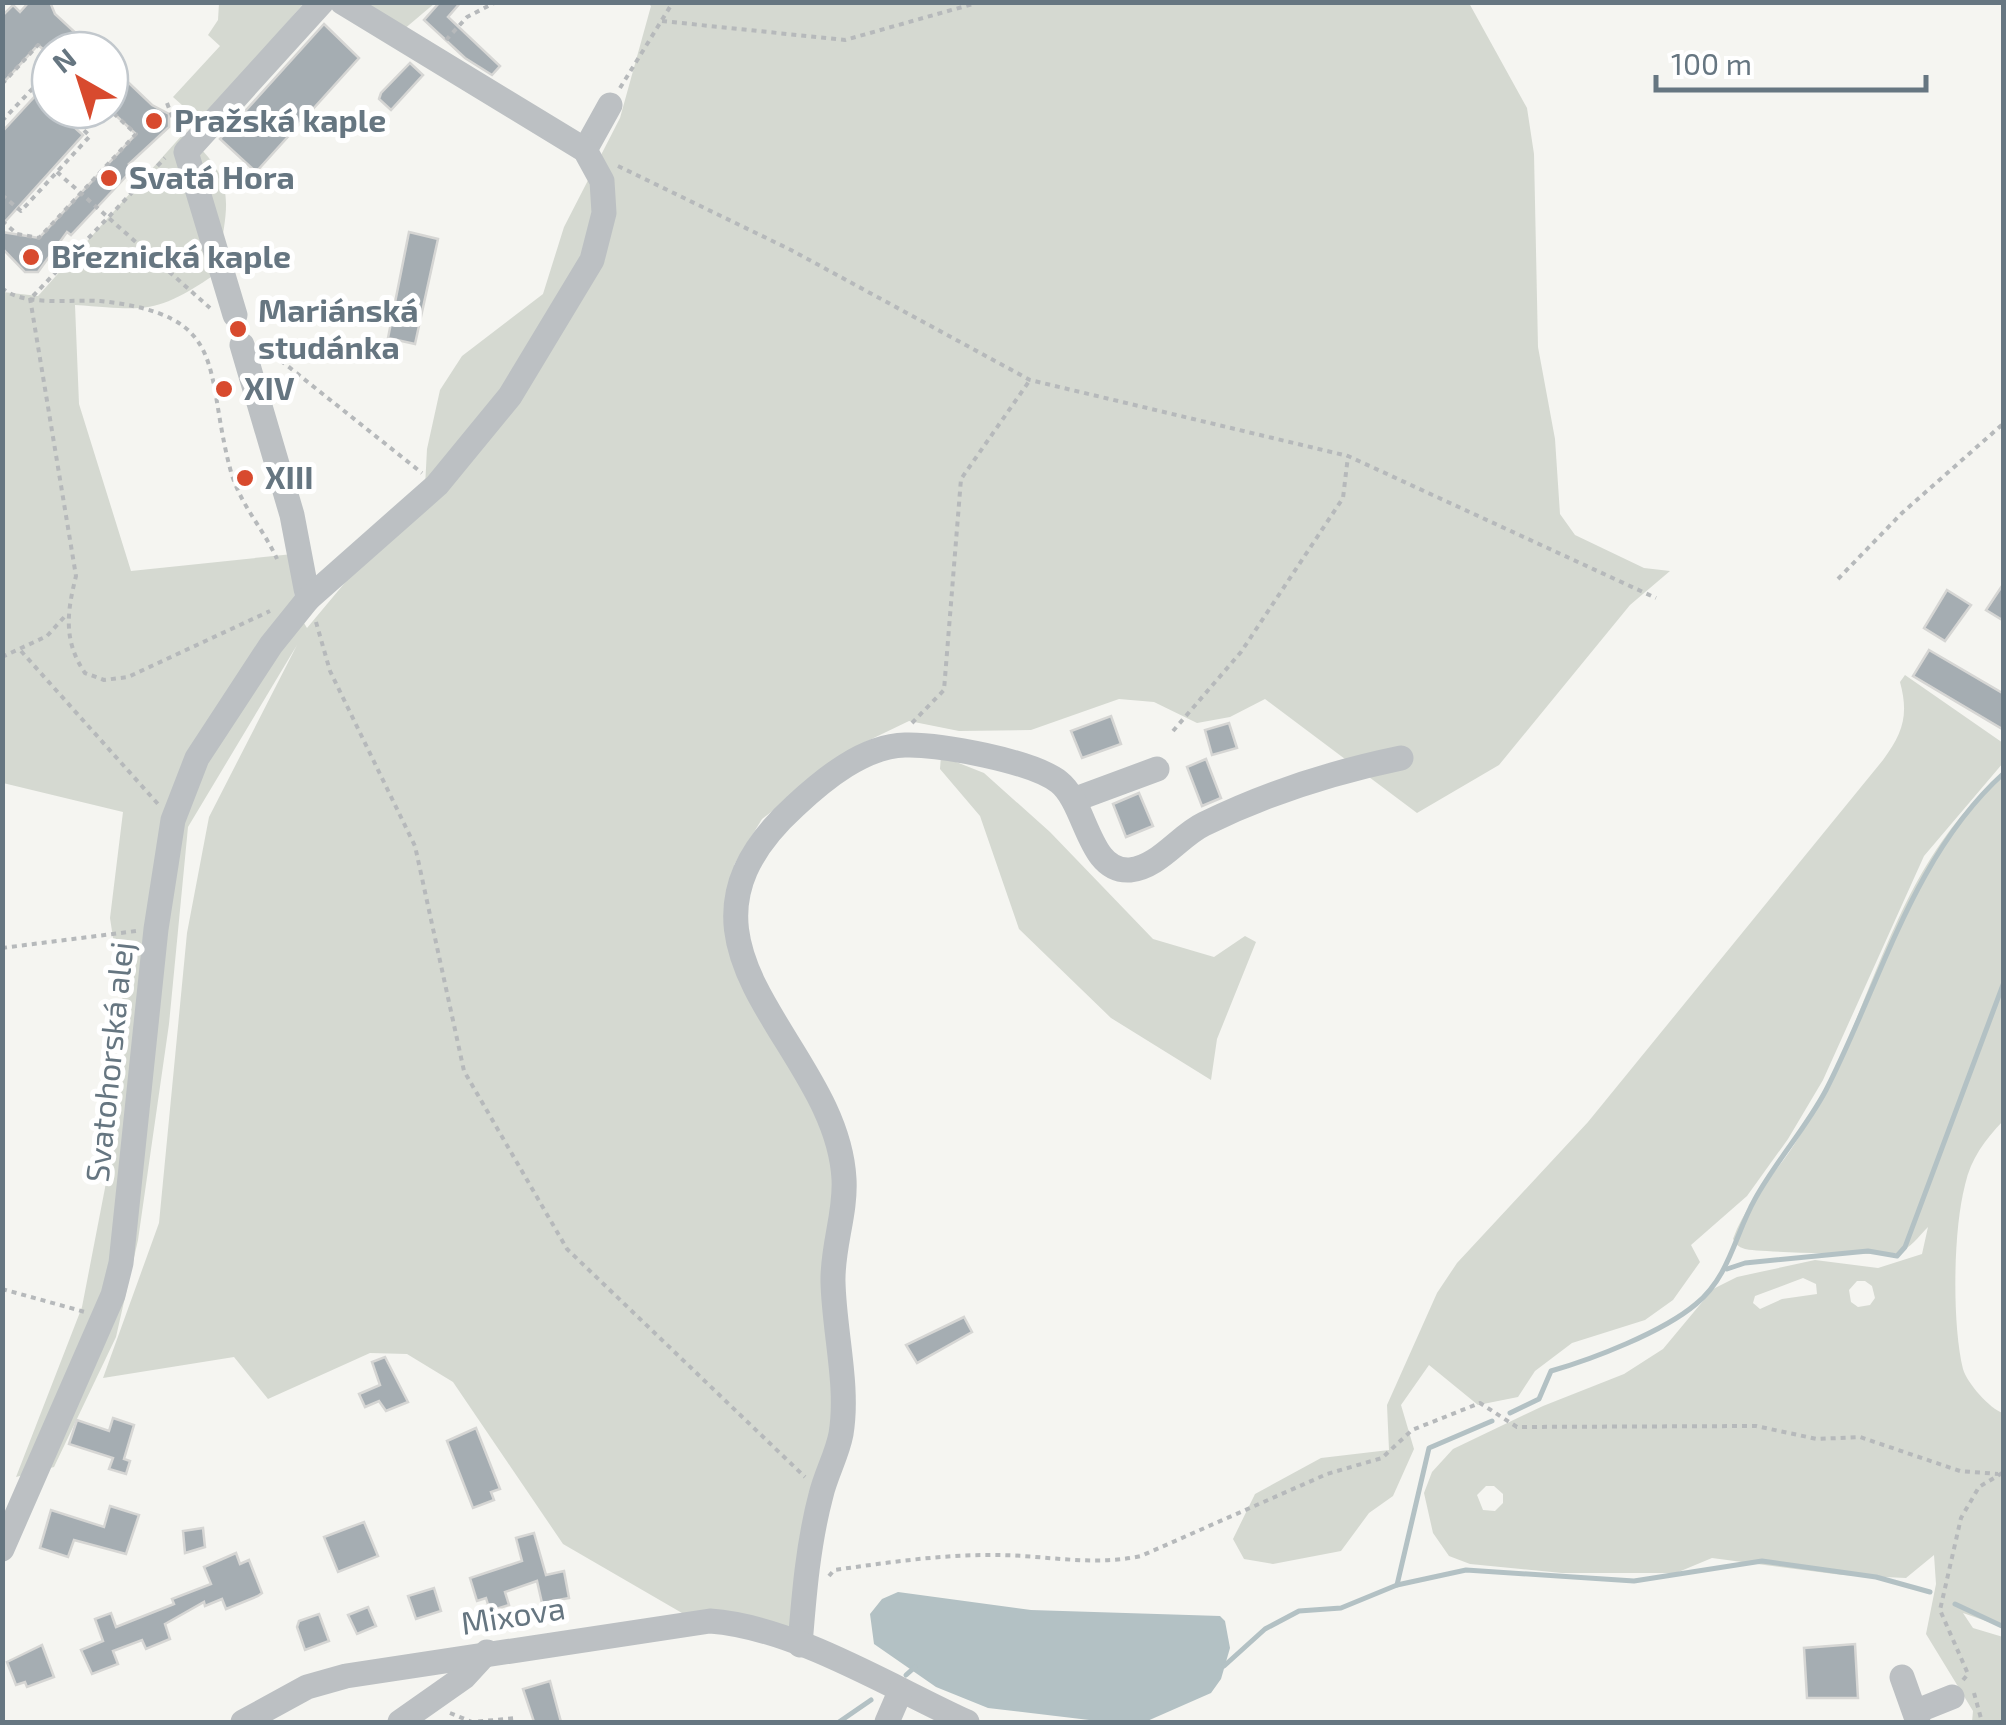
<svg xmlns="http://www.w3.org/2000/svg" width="2006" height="1725" font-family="'Exo 2',sans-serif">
  <rect width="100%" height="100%" fill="#f5f5f1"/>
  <g fill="#d5d9d1" fill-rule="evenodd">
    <polygon points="219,3 304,3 201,122 173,97 220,46 208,35 218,20"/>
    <polygon points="364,3 435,3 403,30"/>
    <path d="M648,3H1469L1527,108L1534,154L1538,347L1555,439L1560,514L1575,535L1644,568L1670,571L1630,605L1499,765L1417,813L1265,699L1230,717L1197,723L1154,702L1119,699L1031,730L959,731L909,721L857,746L762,819L734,865L733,948L839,1157L840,1431L794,1639L682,1613L563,1544L453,1382L407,1354L370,1353L268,1399L234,1357L103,1378L159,1223L187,933L209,817L297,645L188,827L169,1024L138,1240L116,1337L54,1467L16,1477L82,1307L105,1188L127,1029L110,918L123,812L3,783V292L38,296L184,133C242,183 226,204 217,273C155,315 148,310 75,305L79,404L131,571L293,554L295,608L307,628L425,487L427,449L440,390L462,356L543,294L564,227L620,118L651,6Z"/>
    <path d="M1905,675L2003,743V763L1924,856L1823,1080L1788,1139L1747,1196L1691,1245L1700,1262L1673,1300L1645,1320L1572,1343L1535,1371L1518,1397L1478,1405L1429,1365L1401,1405L1414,1449L1393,1496L1369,1513L1341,1551L1273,1564L1244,1559L1233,1539L1255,1494L1321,1458L1389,1450L1387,1405L1437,1293L1457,1263L1588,1122L1883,760C1903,733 1909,715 1900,682Z"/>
    <polygon points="941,756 984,773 1050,832 1153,939 1214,957 1245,936 1256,942 1217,1039 1211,1080 1111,1018 1019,929 980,816 940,769"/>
    <path d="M2003,775V1121C1985,1140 1971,1158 1965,1185C1953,1231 1952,1324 1963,1369C1967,1383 1990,1409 2003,1413V1627L1963,1613L1973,1628L2003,1637V1722H1972L1973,1711L1926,1634L1936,1584L1934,1555L1906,1578L1842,1575L1712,1558L1676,1573H1562L1470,1564L1449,1556L1433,1533L1424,1493L1432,1472L1453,1449L1543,1406L1624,1374L1663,1349L1713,1289L1737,1277L1815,1260L1878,1268L1922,1254L1928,1227C1919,1236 1910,1249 1897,1253C1889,1256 1753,1252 1745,1249C1737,1246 1738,1246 1733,1239C1747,1200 1778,1172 1799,1137C1874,1017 1889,868 2003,775ZM1803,1278L1816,1284L1817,1294L1782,1299L1760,1309L1753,1303L1755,1296ZM1865,1281L1872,1286L1875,1298L1870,1305L1858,1307L1851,1302L1849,1290L1857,1281ZM1486,1486H1494L1503,1494V1503L1495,1511L1483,1510L1477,1495Z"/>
  </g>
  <polygon fill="#b3c1c4" points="898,1592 1031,1610 1220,1616 1225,1621 1230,1648 1221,1679 1211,1693 1145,1722 1106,1722 988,1708 936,1687 874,1644 870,1614 882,1599"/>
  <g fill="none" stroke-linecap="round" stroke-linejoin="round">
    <g stroke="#b3c1c4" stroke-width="5">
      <polyline points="1727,1269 1745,1263 1868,1251 1897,1256 1905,1247 2004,982"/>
      <path d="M1510,1413L1539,1399L1551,1371C1593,1359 1663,1332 1696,1304C1730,1276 1735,1234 1755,1199C1776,1161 1806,1128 1826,1090C1881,983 1912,856 2004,773"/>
      <polyline points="1397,1585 1429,1448 1492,1421"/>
      <polyline points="1955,1604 2004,1627"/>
      <polyline points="1224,1666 1265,1629 1299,1611 1341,1608 1397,1585 1466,1570 1634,1581 1762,1561 1876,1577 1930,1592"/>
      <polyline points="906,1675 915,1667"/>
      <polyline points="839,1722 871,1700"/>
    </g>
  </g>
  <g fill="#a5adb2" stroke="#d6d6d4" stroke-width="2.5">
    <polygon points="29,2 50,2 55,14 94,50 44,50 38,45 2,84 2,16 13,5 20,12"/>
    <polygon points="440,2 461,2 448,17 500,66 492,75 465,58 424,20"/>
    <polygon points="324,24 359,58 256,172 220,139"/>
    <polygon points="410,63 423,75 391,110 379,99 381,93"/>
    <polygon points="110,65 152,105 169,114 169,127 129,164 134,168 71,235 67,232 38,272 25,272 2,248 2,232 39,238 136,134 110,110"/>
    <polygon points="37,94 83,135 2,225 2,132"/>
    <polygon points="409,232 438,239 415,344 388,338"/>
    <polygon points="2004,583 2004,621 1986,610"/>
    <polygon points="1947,590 1971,605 1945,641 1924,628"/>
    <polygon points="1929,650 2004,694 2004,730 1913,676"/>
    <polygon points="1111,716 1121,744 1082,758 1071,731"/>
    <polygon points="1229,723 1237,748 1212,755 1205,730"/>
    <polygon points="1206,759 1221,798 1202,806 1187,767"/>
    <polygon points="1139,793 1153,826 1126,837 1113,804"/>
    <polygon points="964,1317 972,1332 917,1363 906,1345"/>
    <polygon points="385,1357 408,1402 386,1411 379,1401 365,1407 359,1394 380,1385 372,1362"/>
    <polygon points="113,1418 134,1425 124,1459 130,1461 126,1474 109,1469 113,1458 69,1444 77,1420 109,1431"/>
    <polygon points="476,1428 500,1489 491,1492 494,1500 473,1508 447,1441"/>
    <polygon points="110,1506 139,1515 126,1554 74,1540 68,1557 40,1548 51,1510 104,1527"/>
    <polygon points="364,1522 378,1556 338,1572 324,1537"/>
    <polygon points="203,1528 205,1547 185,1553 183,1531"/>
    <polygon points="534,1533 546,1575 564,1571 569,1598 542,1603 537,1581 505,1592 509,1605 490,1611 486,1598 477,1601 470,1578 522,1561 516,1538"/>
    <polygon points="236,1553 240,1564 249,1560 262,1593 258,1596 226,1609 222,1599 205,1606 204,1602 165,1624 170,1639 146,1649 142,1640 113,1651 118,1664 92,1674 81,1650 103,1641 95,1619 111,1613 116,1627 174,1604 172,1599 211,1584 204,1567"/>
    <polygon points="434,1588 441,1611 416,1619 408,1596"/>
    <polygon points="368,1607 376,1626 357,1634 348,1615"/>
    <polygon points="319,1614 329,1641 305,1650 297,1627 299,1621"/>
    <polygon points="1855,1644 1858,1698 1807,1698 1804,1648"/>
    <polygon points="42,1645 54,1677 27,1687 25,1682 16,1685 7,1662"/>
    <polygon points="550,1681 561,1722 534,1722 523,1689"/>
  </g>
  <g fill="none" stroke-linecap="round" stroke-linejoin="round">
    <g stroke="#b6b9bb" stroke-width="4" stroke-dasharray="5 5" stroke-linecap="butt">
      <polyline points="662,21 845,40 980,2"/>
      <polyline points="446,40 467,17 496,2"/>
      <polyline points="2,84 38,45 50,56"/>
      <polyline points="620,88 673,2"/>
      <polyline points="167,103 177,129"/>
      <polyline points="2,121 35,86 50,99"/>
      <polyline points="618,166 791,250 1030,380 1348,456 1656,598"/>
      <polyline points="57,172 210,308"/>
      <polyline points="2,195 21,211 90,136 62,110"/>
      <polyline points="2,221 17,234 39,238 136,134 110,110"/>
      <path d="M2,288C23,307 73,299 100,301C232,315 203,369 231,472C241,506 263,528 277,559"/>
      <polyline points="33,296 165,158"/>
      <path d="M30,298L76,576C67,612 63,641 85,673L104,680L128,677L270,611"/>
      <polyline points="265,348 422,473"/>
      <polyline points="1838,579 1902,513 2004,423"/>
      <polyline points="316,622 330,671 415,846 464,1071 567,1249 805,1477"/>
      <polyline points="21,651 158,804"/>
      <polyline points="2,657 47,636 67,614"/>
      <polyline points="912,723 944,690 961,479 1030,380"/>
      <polyline points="1173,731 1241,652 1343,498 1348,456"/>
      <polyline points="2,948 136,931"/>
      <polyline points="2,1289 85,1312"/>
      <path d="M829,1576L834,1570C885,1563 937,1555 988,1555C1040,1554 1089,1567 1141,1556L1327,1474L1382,1458L1412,1430L1480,1403L1517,1427L1756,1426L1817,1439L1860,1437L1960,1471L1998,1474"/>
      <polyline points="1963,1680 1968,1674 1940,1610 1961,1518 1979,1487 2004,1472"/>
      <polyline points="1974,1693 1982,1722"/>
      <polyline points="450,1713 472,1722 517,1718"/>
    </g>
    <g stroke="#bcc0c3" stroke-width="25">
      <polyline points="585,150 610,105"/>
      <polyline points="235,315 186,152 322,2"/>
      <polyline points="242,345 292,515 308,599"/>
      <polyline points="1076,799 1157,769"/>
      <polyline points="2,1549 113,1295 121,1263 156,929 173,820 197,758 271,645 308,599 437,485 510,396 592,260 604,213 602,181 585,150 342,2"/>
      <path d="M800,1645C804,1595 808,1544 821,1495C826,1474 837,1455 841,1434C849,1386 834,1331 833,1282C832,1247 846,1214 844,1179C837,1042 640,947 795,806C824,779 864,746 905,745C940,744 1032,761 1059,782C1087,804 1088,873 1130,870C1159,867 1179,836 1204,824C1267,793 1333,772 1401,758"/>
      <polyline points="1902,1677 1918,1722"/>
      <polyline points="1917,1711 1952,1697"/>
      <path d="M243,1722L307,1687L346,1676L710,1621C794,1627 890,1687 967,1722"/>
      <polyline points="400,1722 464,1677 487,1652"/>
      <polyline points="887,1722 900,1692"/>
    </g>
  </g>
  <g fill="#d84a2e" stroke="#fff" stroke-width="4">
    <circle cx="154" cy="121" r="10"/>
    <circle cx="109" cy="178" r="10"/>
    <circle cx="31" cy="257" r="10"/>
    <circle cx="238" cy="329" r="10"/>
    <circle cx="224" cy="389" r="10"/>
    <circle cx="245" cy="478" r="10"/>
  </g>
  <g text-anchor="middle" stroke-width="10" stroke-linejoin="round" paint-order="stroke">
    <g font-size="32" font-weight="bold" fill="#667681" stroke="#fff" text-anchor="start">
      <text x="174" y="132">Pražská kaple</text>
      <text x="129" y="189">Svatá Hora</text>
      <text x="51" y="268">Březnická kaple</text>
      <text x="258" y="322">Mariánská<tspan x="258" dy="37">studánka</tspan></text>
      <text x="244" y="400">XIV</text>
      <text x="265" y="489">XIII</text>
    </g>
    <g font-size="32" fill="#667681" stroke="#fff">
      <text transform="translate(110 1062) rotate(-84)" y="11">Svatohorská alej</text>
      <text transform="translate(513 1616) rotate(-9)" y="11">Mixova</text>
    </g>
  </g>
  <rect width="2006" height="1725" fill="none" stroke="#667681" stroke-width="10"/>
  <g transform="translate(80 80) rotate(321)"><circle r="48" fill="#ffffff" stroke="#c2c8cd" stroke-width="2.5"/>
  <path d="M0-8L18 38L0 25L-18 38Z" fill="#d84a2e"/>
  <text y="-15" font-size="28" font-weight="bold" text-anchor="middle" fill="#667681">N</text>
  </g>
  <path d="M1656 75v15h270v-15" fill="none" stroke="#667681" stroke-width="5"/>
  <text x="1671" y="75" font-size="30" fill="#667681" stroke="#ffffff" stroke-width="8" paint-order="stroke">100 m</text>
</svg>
